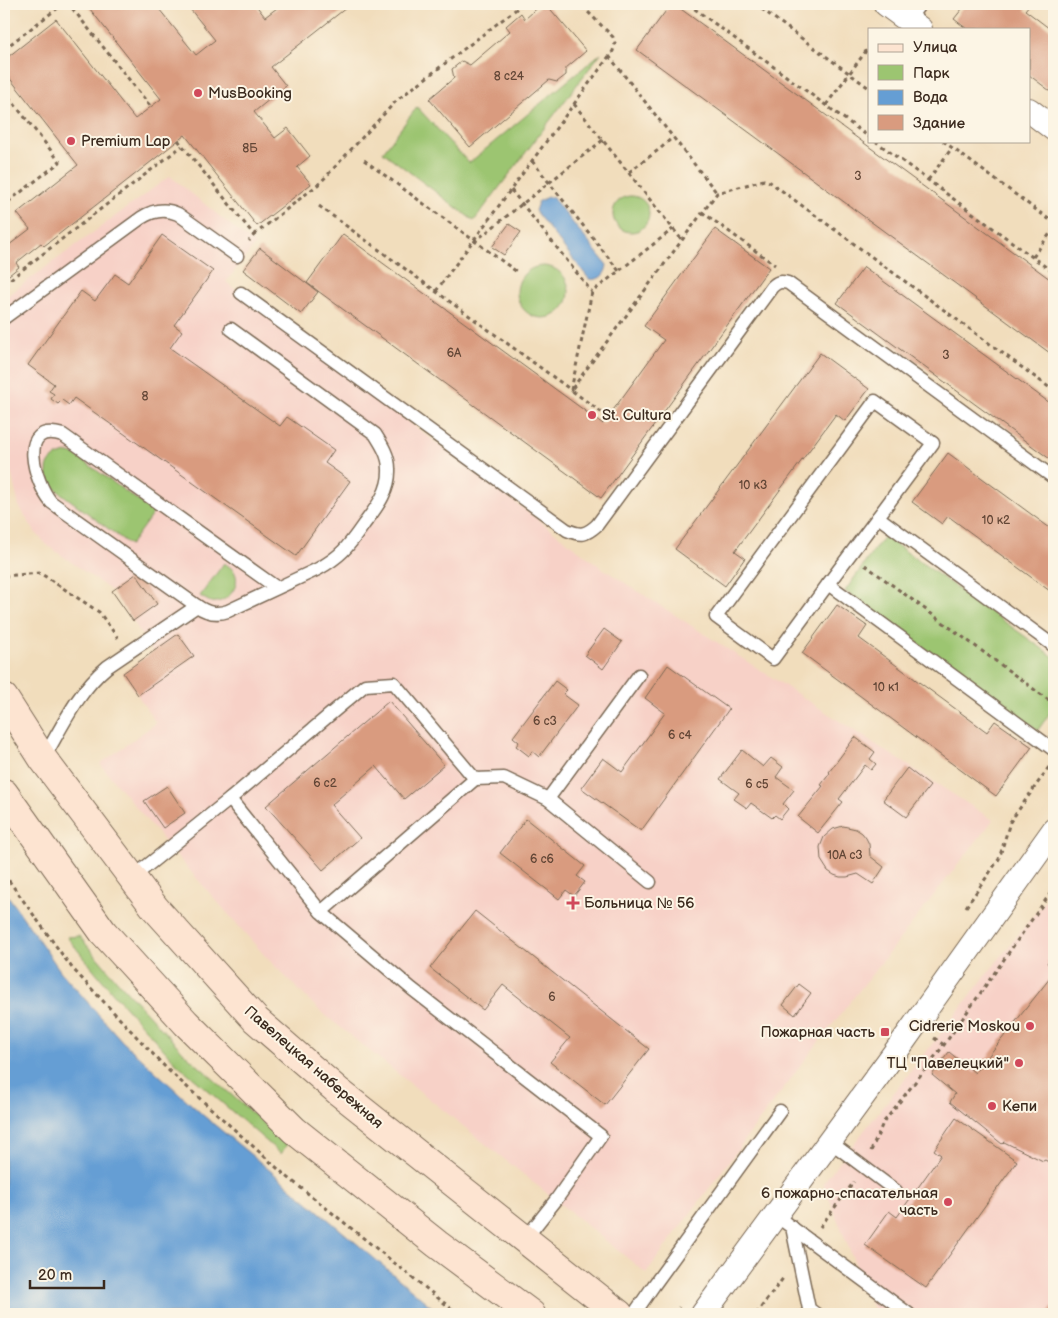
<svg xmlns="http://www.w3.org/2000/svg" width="1058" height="1318" font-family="'Balsamiq Sans',sans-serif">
  <rect width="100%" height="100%" fill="#fcf5e5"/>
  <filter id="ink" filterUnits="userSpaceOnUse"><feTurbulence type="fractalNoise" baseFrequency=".02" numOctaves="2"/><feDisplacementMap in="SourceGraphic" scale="10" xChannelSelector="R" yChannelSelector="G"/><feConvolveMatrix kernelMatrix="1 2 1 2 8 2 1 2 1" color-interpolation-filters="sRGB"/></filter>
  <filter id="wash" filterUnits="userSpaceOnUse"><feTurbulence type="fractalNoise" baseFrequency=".0096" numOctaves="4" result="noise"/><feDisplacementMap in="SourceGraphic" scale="20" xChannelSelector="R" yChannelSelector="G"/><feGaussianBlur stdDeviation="1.12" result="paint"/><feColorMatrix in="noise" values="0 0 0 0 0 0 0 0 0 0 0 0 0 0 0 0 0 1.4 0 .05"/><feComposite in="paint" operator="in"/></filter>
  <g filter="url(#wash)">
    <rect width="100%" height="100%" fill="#f1ddbc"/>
    <g fill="#f7d1c7">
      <polygon points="170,176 255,245 226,282 278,323 602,568 993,820 800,1066 646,1273 320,1011 266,957 170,848 100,764 156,723 123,673 153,652 133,621 112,591 47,545 35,532 19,506 4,443 4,298"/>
      <polygon points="1054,889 1054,1314 875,1314 823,1183"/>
    </g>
    <g fill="#9cc571" stroke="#6c7848">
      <polygon points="601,53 474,221 383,152 417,107 469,163"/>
      <circle cx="631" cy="214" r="18"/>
      <circle cx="543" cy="292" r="26"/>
      <path d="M70,453L77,456L154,512L130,545L54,488C40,470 48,454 70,453Z"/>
      <polygon points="884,536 1054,657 1054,707 1038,730 845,591"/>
      <path d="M224,563C227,565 232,568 234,571C243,585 226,605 211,602C208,601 203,598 200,596Z"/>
      <polygon points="79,936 121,985 184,1053 287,1144 281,1154 175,1062 112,992 67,937"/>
    </g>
    <g fill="#659ed4" stroke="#506479">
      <path d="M547,197H552L607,265C606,275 599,281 589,279L535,211L538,202Z"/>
      <polygon points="4,890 61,972 122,1041 204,1116 290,1187 440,1314 4,1314"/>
    </g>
    <g id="blocks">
      <g fill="#d99b7f">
        <polygon points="86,4 155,4 196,55 215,40 186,4 255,4 265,17 277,8 273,4 351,4 271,67 286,86 254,112 275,138 288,128 310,156 297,167 311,184 257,226 185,135 44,246 41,243 16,263 19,267 4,279 4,249 30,229 17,213 78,165 4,71 4,60 56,19 135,119 161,99"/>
        <polygon points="542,4 546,4 586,51 566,68 566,75 557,82 549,80 470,147 429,99 454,78 452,69 462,61 470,65 510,31 506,26 521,13 525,19"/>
        <polygon points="671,4 674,4 1054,282 1054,356 637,50"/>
        <polygon points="966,4 1030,4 1025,10 1054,32 1054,94 1029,75 1029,29 967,29 954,19"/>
        <polygon points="509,224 521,232 504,255 492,247"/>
        <polygon points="715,229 769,268 601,498 307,283 343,234 603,424 664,340 644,326"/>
        <polygon points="162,235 213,271 174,325 182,331 170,348 280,426 287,417 334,450 325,463 350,481 296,556 74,398 69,405 62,400 58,404 51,399 54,394 49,391 54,384 28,365 81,291 95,301 115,274 128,283"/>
        <polygon points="260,248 318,292 301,314 243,270"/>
        <polygon points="864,267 1054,406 1054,462 837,303"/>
        <polygon points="820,353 869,389 845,421 836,414 735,551 745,558 725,586 675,549"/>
        <polygon points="948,453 1054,531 1054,594 948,516 942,524 912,502"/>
        <polygon points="136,574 157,604 133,621 112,591"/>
        <polygon points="837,605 867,626 859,638 987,732 995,721 1032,747 996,796 802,653"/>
        <polygon points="604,629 622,642 603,669 585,655"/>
        <polygon points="178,634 194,656 138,695 123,673"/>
        <polygon points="668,665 729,709 641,831 581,788 603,758 622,772 665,713 645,698"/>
        <polygon points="555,681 567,690 563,694 578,705 539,757 532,751 529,756 516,746 519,742 513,737"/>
        <polygon points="389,701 444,765 404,799 376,766 331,805 360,838 323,870 266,806"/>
        <polygon points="855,737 875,752 870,759 876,764 871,770 865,765 839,799 843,802 818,833 798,817 823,786 821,785 830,773 829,772"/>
        <polygon points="742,750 763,767 771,758 783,767 776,777 794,790 783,804 788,809 780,819 775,815 772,818 751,803 747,808 734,799 739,793 720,779"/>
        <polygon points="907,768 930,786 906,817 883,800"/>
        <polygon points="167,786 185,813 163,828 144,801"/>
        <polygon points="526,819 585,866 577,876 585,882 574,896 566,890 559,899 500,853"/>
        <polygon points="843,826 856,829 862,833 866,838 869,844 870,856 884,867 873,884 858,874 847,877 840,877 834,875 828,871 821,860 820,847 824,837 833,829"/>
        <polygon points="475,911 649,1049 605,1105 550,1062 570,1038 503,985 483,1010 430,968"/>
        <polygon points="1054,954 1054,969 1047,963"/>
        <polygon points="1054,973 1054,1165 1045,1160 1043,1161 1004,1142 1002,1144 950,1102 955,1094 932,1075 949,1052 975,1073"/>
        <polygon points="799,984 811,993 795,1015 783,1005"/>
        <polygon points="956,1118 1017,1161 926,1288 865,1245 889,1211 897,1217 941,1155 934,1150"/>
        <polygon points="1054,1304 1054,1314 1050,1314 1048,1312"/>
      </g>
    </g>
  </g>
  <g filter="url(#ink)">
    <use href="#blocks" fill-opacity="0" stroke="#7b6955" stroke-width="1"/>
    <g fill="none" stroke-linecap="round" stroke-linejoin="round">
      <g stroke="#7b6955" stroke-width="15">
        <g id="service">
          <polyline points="908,20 920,4"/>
          <path d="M241,293L567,530C581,536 586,535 597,525L772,287C777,282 780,281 788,283L1054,478"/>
          <path d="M4,318L141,218C153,210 165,208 178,214L237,256"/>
          <path d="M231,329L375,434C382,445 389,456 389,469C390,491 376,508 364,524C357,534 351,543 343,551C335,559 327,564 318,569L228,611C216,615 207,613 197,606L51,502C35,483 16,420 63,435L277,588"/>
          <polyline points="828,584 878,517"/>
          <polyline points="1054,646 878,517 933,443 875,401 716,617 773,659 828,584 1054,750"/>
          <path d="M43,759C62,727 78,691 107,667L197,606"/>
          <polyline points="475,779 504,778 548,799 650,882"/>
          <polyline points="548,799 639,675"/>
          <polyline points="132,878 230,799"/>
          <polyline points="321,912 475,779 394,683 365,685 230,799 321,912 412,989 601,1136 556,1200 525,1239"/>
          <polyline points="829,1141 896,1191"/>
          <polyline points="775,1215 909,1314"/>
          <polyline points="792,1227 809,1309 816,1314"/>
          <polyline points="634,1314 654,1285 780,1111"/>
        </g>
      </g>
      <g stroke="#7b6955" stroke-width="26">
        <g id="minor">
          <polyline points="886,4 920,29"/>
          <polyline points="1029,110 1054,129"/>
          <polyline points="703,1314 902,1043 1054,830"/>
        </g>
      </g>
      <g stroke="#7b6955" stroke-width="30">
        <g id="secondary">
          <polyline points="4,698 43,759 155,908 256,1020 339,1092 619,1314"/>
          <polyline points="4,793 103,932 186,1023 294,1130 437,1244 531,1314"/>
        </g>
      </g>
      <g stroke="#7b6955" stroke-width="3" stroke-dasharray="4 4" stroke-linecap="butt">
        <polyline points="66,4 72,8 151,107"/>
        <polyline points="264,4 267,8"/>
        <polyline points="688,4 869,137"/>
        <polyline points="755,4 869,88"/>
        <polyline points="4,49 63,4"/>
        <polyline points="609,56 717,193"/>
        <polyline points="4,91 60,162 4,205"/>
        <polyline points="574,104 682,240"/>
        <polyline points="826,105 869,47"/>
        <polyline points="178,140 254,235 249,241"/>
        <polyline points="875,141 1054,273"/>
        <polyline points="943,141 1054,223"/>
        <polyline points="364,160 517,272"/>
        <polyline points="532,161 619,271"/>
        <polyline points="629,172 661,148 673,137"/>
        <polyline points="928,180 952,148"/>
        <polyline points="511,190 592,292"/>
        <polyline points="319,206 571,390 592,292 673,229"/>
        <polyline points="702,212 775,265"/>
        <polyline points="254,235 320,183 397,100 523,4"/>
        <polyline points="474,242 603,140"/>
        <polyline points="1033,257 1054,228"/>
        <polyline points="4,284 182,146"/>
        <polyline points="436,291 613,51 615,44 613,37 580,4"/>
        <polyline points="608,417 571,390 717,193 764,180 770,182 1054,391"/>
        <polyline points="865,565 1054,704"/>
        <polyline points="4,576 40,573 99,612 118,638"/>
        <polyline points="4,874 72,968 167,1069 285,1175 458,1314"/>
        <polyline points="966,907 999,859 1010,822 1049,767"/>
        <polyline points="934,1038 944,1045"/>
        <polyline points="871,1151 883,1123 944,1045 1054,888"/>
        <polyline points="820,1227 854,1182"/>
        <polyline points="674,1314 679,1307"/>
        <polyline points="756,1314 784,1277"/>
      </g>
      <use href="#service" stroke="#fff" stroke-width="12"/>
      <use href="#minor" stroke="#fff" stroke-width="24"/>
      <use href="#secondary" stroke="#fde4d1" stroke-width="28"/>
    </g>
  </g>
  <g fill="#d1495b" stroke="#fcf5e5" stroke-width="2">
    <circle cx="198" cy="93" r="5"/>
    <circle cx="71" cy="141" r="5"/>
    <circle cx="592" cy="415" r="5"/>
    <path d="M570.5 895.5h5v5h5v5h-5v5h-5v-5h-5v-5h5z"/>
    <circle cx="1030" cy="1026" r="5"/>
    <rect x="880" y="1027" width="10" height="10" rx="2.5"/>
    <circle cx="1019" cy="1063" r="5"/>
    <circle cx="992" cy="1106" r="5"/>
    <circle cx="948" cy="1202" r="5"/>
  </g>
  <g text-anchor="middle" stroke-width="4" stroke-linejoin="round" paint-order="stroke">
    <g font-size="12" fill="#624636">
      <text x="509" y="80">8 с24</text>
      <text x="250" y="152">8Б</text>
      <text x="858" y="180">3</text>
      <text x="454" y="357">6А</text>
      <text x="946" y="359">3</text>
      <text x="145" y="400">8</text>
      <text x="753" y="489">10 к3</text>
      <text x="996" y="524">10 к2</text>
      <text x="886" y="691">10 к1</text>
      <text x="545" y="725">6 с3</text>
      <text x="680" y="739">6 с4</text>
      <text x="325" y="787">6 с2</text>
      <text x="757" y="788">6 с5</text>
      <text x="845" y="859">10А с3</text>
      <text x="542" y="863">6 с6</text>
      <text x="552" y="1001">6</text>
    </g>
    <g font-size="15" fill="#3b2a1e" stroke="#fcf5e5" text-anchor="start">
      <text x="208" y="98">MusBooking</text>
      <text x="81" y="146">Premium Lap</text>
      <text x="602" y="420">St. Cultura</text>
      <text x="584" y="908">Больница № 56</text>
      <text x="1020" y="1031" text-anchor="end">Cidrerie Moskou</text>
      <text x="875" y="1037" text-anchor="end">Пожарная часть</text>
      <text x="1009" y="1068" text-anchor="end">ТЦ "Павелецкий"</text>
      <text x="1002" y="1111">Кепи</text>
      <text x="938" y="1198" text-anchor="end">6 пожарно-спасательная<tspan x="938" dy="17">часть</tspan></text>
    </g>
    <g font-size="15" fill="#3b2a1e" stroke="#fcf5e5">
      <text transform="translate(314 1067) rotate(41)" y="5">Павелецкая набережная</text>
    </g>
  </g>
  <rect width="1058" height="1318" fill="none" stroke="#fcf5e5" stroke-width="20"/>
  <rect x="868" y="28" width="162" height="115" fill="#fcf5e5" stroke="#afa495"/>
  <rect x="878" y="44" width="25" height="8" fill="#fde4d1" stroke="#afa495"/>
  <text x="913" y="52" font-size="15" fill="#3b2a1e">Улица</text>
  <rect x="878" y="65" width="25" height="15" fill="#9cc571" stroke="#afa495"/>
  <text x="913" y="78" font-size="15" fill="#3b2a1e">Парк</text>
  <rect x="878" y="90" width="25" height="15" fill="#659ed4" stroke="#afa495"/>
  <text x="913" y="102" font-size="15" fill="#3b2a1e">Вода</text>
  <rect x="878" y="115" width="25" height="15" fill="#d99b7f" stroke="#afa495"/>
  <text x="913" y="128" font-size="15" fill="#3b2a1e">Здание</text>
  <path d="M30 1280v8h74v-8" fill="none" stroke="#3b2a1e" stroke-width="2.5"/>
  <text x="38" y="1280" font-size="15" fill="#3b2a1e" stroke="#fcf5e5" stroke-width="4" paint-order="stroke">20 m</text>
</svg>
